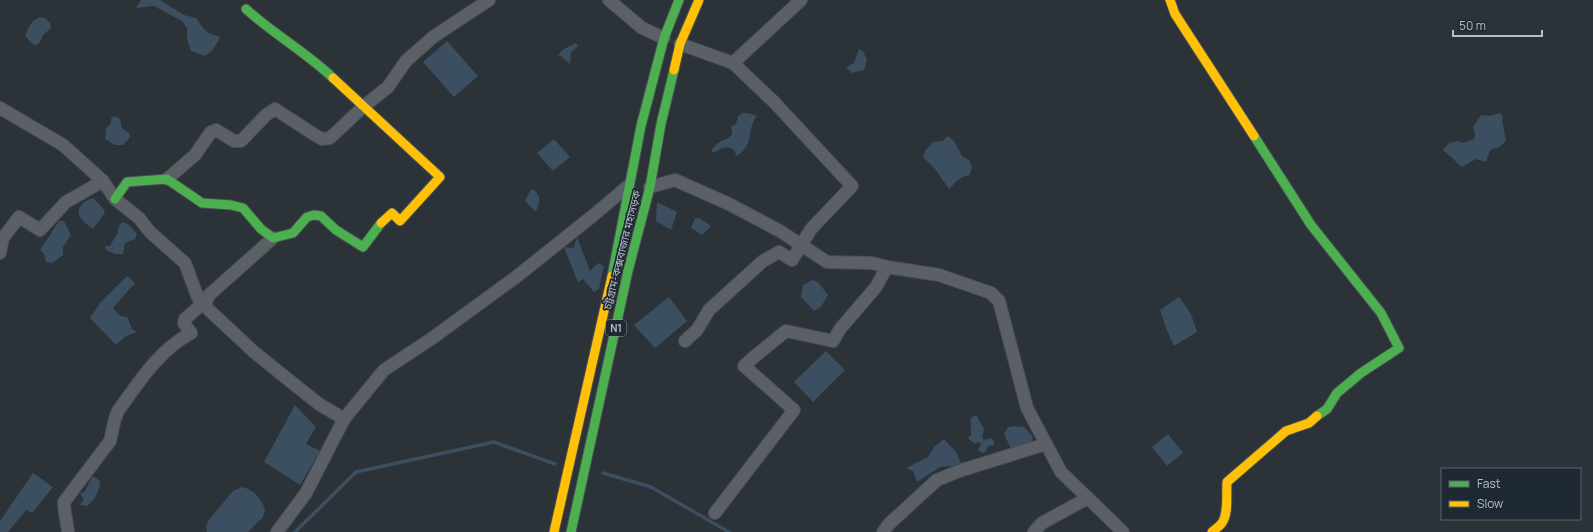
<svg xmlns="http://www.w3.org/2000/svg" width="1593" height="532" viewBox="0 0 1593 532" font-family="Manrope,'Noto Sans Bengali',sans-serif">
<style>
.water{fill:#3b4f61}
.lines{fill:none;stroke-linecap:round;stroke-linejoin:round}
.stream{stroke:#3b4f61;stroke-width:3.5}
.street-casing{stroke:#494e53;stroke-width:14}
.fast-casing{stroke:#494e53;stroke-width:11}
.slow-casing{stroke:#494e53;stroke-width:11}
.street{stroke:#5b6066;stroke-width:12}
.fast{stroke:#4caf50;stroke-width:9}
.slow{stroke:#ffc107;stroke-width:9}
.labels{text-anchor:middle;stroke-width:3.5;stroke-linejoin:round;paint-order:stroke}
.shield{fill:#1f2933;stroke:#89929b;stroke-width:1}
.shield-label{font-size:10px;font-weight:bold;fill:#b6bfc8}
.street-label{font-size:11px;fill:#b6bfc8;stroke:#1f2933}
</style>
<rect width="100%" height="100%" fill="#2b3238"/>
<g class="water">
<polygon points="141,0 160,0 184,15 196,18 203,28 210,34 218,36 220,38 212,51 205,56 191,51 187,39 187,28 182,21 154,6 136,8"/>
<path d="M40 17 45 18 50 23 51 28 43 35 40 42 35 46 25 36C29 28 30 21 40 17Z"/>
<polygon points="447,41 478,76 454,97 423,62"/>
<polygon points="576,43 578,46 571,52 570,64 561,56 558,56 562,50"/>
<polygon points="859,49 863,51 867,60 864,70 852,73 846,67 854,63"/>
<path d="M743 113H748L757 116C746 128 756 143 737 156L733 149C725 146 721 148 714 153L711 151C713 148 716 144 720 142 728 138 735 137 731 126L736 124 738 116Z"/>
<polygon points="1500,113 1503,116 1502,120 1506,141 1499,147 1490,150 1486,162 1476,159 1462,167 1443,150 1449,143 1459,141 1462,143 1474,139 1475,133 1473,127 1481,115 1489,116"/>
<polygon points="114,116 120,119 122,128 129,133 130,137 123,145 115,145 105,139 106,128 111,123 111,119"/>
<path d="M948 136 954 141 962 156 969 160 972 167 970 175C960 176 955 183 949 189L935 169 923 157 925 151 933 142 943 141Z"/>
<polygon points="554,139 570,157 553,171 537,153"/>
<path d="M533 189C542 197 540 201 536 212L525 201 530 191Z"/>
<path d="M93 198 105 210 104 214 93 229C90 226 85 224 83 221 73 210 82 201 93 198Z"/>
<polygon points="657,202 677,212 671,230 656,221"/>
<polygon points="695,218 701,219 711,226 702,235 691,228"/>
<polygon points="59,221 64,221 71,235 63,247 63,255 52,263 46,262 44,254 40,250"/>
<path d="M122 222 128 224 137 234 135 239 125 243 123 254H115L106 250 105 246H110C112 241 115 238 117 234 119 228 117 228 122 222Z"/>
<polygon points="577,237 590,271 598,263 604,266 599,289 594,292 583,279 578,282 564,247 574,248"/>
<polygon points="127,276 135,283 113,308 120,316 127,317 132,329 137,332 126,336 116,345 90,318 100,303"/>
<polygon points="812,280 818,282 828,295 821,307 814,311 801,297 803,285"/>
<polygon points="669,297 687,321 655,348 634,325"/>
<polygon points="1179,297 1191,314 1197,332 1174,346 1166,328 1160,310"/>
<polygon points="826,351 845,370 813,402 794,382"/>
<polygon points="295,405 316,427 306,444 320,451 300,485 264,462"/>
<path d="M973 416H977L984 429 982 437 984 440 991 438 994 441V445L988 446 986 452 983 453 978 450 981 444 978 442 975 444 968 438 971 435C970 429 972 425 970 420Z"/>
<polygon points="1014,426 1024,427 1033,437 1030,447 1011,449 1004,434 1008,427"/>
<polygon points="1168,434 1183,453 1167,466 1152,447"/>
<polygon points="944,439 956,452 961,463 953,466 940,467 917,482 913,471 906,468 928,457 934,447"/>
<polygon points="33,473 53,487 32,513 26,510 8,532 0,532 0,521"/>
<path d="M92 477H95L100 481C100 491 95 500 87 506L80 505 84 499 80 494 85 491Z"/>
<path d="M242 487C253 489 261 498 265 509L263 517 248 532H207L206 527 208 521 233 491Z"/>
</g>
<g class="lines">
<g class="stream">
<polyline points="603,473 651,487 729,532"/>
<polyline points="295,532 356,472 494,442 555,464"/>
</g>
<g class="street-casing">
<g id="street">
<polyline points="609,0 642,28 664,38"/>
<polyline points="680,44 733,63"/>
<polyline points="0,108 63,145 103,181 115,199 139,218 150,232 185,263 198,298 209,310 254,352 295,385 319,404 344,419"/>
<polyline points="167,179 195,155 211,132 216,130 234,141 241,141 266,115 275,109 315,135 322,139 330,138 363,107 388,87 406,61 433,37 489,0"/>
<polyline points="650,187 675,180 729,204 780,231 827,262 872,263 887,267 939,275 991,293 999,301 1027,408 1061,472 1123,532"/>
<polyline points="0,253 3,238 19,217 40,230 66,202 103,181"/>
<polyline points="205,305 209,295 273,238"/>
<polyline points="685,341 697,330 709,310 763,261 779,252 792,260 811,229 852,186 774,102 733,63 801,0"/>
<polyline points="715,513 794,410 744,366 754,357 786,331 833,341 840,329 876,287 887,267"/>
<path d="M68 532C67 522 64 512 64 502L110 441C113 431 113 421 118 411 139 382 158 351 191 333L184 323 185 319 203 303"/>
<polyline points="277,532 306,493 344,419 384,370 431,339 516,277 595,214 628,186"/>
<polyline points="883,532 889,524 937,480 962,470 1046,444"/>
<polyline points="1034,532 1042,523 1088,498"/>
</g>
</g>
<g class="fast-casing">
<g id="fast">
<path d="M246 9C273 34 306 52 333 78"/>
<polyline points="1254,136 1311,225 1381,313 1399,348 1361,373 1337,393 1327,409 1317,416"/>
<polyline points="115,199 127,182 167,179 202,203 231,205 243,208 261,229 273,238 293,233 307,217 314,215 321,216 336,230 363,247 381,223"/>
<polyline points="612,276 641,126 664,38 679,0"/>
<polyline points="571,532 628,271 650,187 661,124 674,70"/>
</g>
</g>
<g class="slow-casing">
<g id="slow">
<polyline points="1170,0 1175,14 1254,136"/>
<polyline points="674,70 680,44 699,0"/>
<polyline points="333,78 440,177 400,221 392,213 381,223"/>
<polyline points="554,532 612,276"/>
<path d="M1212 532C1215 529 1219 527 1222 523 1229 513 1226 494 1227 482L1286 431 1309 423 1317 416"/>
</g>
</g>
<use href="#street" class="street"/>
<use href="#fast" class="fast"/>
<use href="#slow" class="slow"/>
</g>
<g class="labels">
<rect class="shield" x="606" y="320" width="20" height="16" rx="3"/>
<g class="shield-label">
<text x="616" y="332">N1</text>
</g>
<g class="street-label">
<text transform="translate(622 250) rotate(-76)" y="4">চট্টগ্রাম-কক্সবাজার মহাসড়ক</text>
</g>
</g>
<rect x="1441" y="468" width="140" height="52" fill="#1f2933" stroke="#5b656f"/>
<rect x="1449" y="481" width="20" height="6" fill="#4caf50" stroke="#5b656f"/>
<text x="1477" y="488" font-size="12" fill="#b6bfc8">Fast</text>
<rect x="1449" y="501" width="20" height="6" fill="#ffc107" stroke="#5b656f"/>
<text x="1477" y="508" font-size="12" fill="#b6bfc8">Slow</text>
<path d="M1453 30v6h89v-6" fill="none" stroke="#b6bfc8" stroke-width="2"/>
<text x="1459" y="30" font-size="12" fill="#b6bfc8" stroke="#1f2933" stroke-width="3" paint-order="stroke">50 m</text>
</svg>
